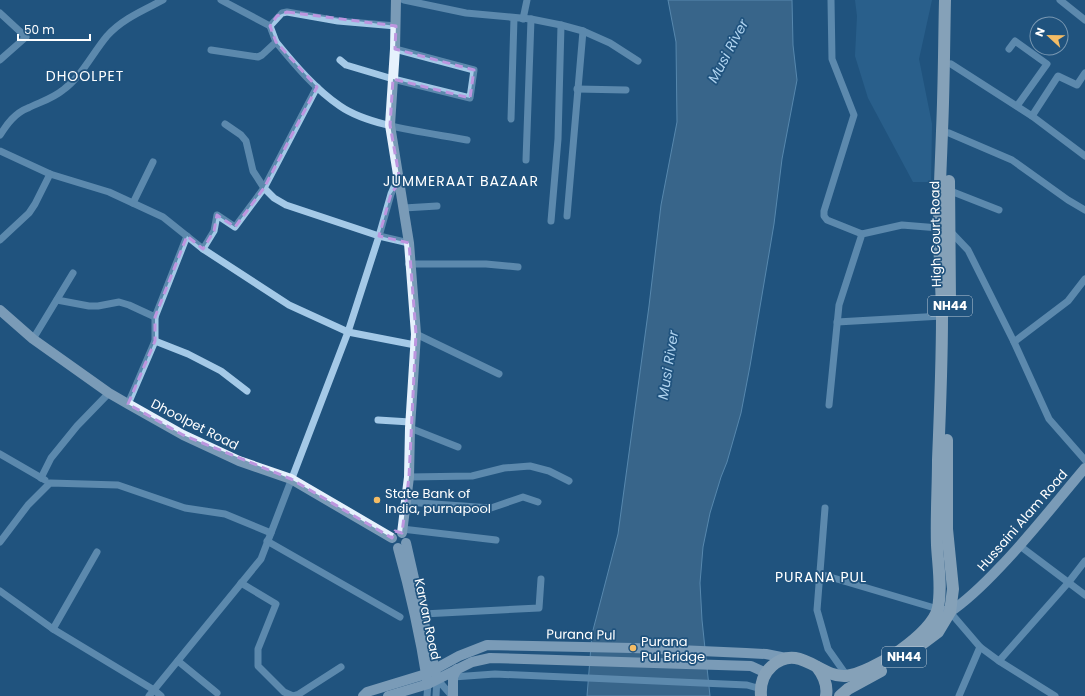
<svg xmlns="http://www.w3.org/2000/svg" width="1085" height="696" viewBox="0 0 1085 696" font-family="Poppins,sans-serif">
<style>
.green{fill:#336d9c}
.water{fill:#557a99;stroke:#97c6e8}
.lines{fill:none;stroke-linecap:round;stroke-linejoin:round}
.minor{stroke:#a4c9e7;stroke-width:7}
.major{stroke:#e6f1fd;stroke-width:10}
.highway{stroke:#fff;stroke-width:12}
.marked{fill:none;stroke:#bd96df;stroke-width:3;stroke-dasharray:8 5;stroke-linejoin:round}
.poi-dot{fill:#f4bc65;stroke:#20537e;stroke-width:1.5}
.labels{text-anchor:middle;stroke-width:3.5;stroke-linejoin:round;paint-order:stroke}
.shield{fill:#20537e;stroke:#bccbd8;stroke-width:1}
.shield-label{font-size:12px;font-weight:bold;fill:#fff}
.street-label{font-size:13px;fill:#fff;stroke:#20537e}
.poi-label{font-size:13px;fill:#fff;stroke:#20537e;text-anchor:start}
.water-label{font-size:14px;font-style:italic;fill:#afd3ef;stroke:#20537e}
.neighbourhood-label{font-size:14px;letter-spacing:1px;fill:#fff;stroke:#20537e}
</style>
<rect width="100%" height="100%" fill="#20537e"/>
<polygon class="green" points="855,0 932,0 919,59 932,124 931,182 913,182 868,98 855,56 857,16"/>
<polygon class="water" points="668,0 792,0 793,45 797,80 782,159 774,224 750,366 741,413 727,462 721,477 710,513 703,547 700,583 702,620 710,696 587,696 592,634 618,534 649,306 661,205 677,122 676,42"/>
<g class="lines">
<g class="minor">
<polyline points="221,0 270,26"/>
<polyline points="404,0 466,13 531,19 561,25 558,139 551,221"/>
<polyline points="831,0 832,59 854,115 824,211 824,216 827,220 862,234"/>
<polyline points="1060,0 1085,20"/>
<polyline points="0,13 26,37 0,60"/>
<polyline points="523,19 527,0"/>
<polyline points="561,25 583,31 567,216"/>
<polyline points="583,31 610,43 638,61"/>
<polyline points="276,42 270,26 282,13 287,12 338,21 396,26"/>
<polyline points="1009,49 1015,41 1047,64 1017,106"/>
<path d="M211 50 258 57 262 55 276 42C295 65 315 89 340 106 370 127 431 133 467 140"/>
<polyline points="340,60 346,65 393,79 470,98 474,70 395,49"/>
<polyline points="951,64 1032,116 1085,156"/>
<polyline points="577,89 626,90"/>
<polyline points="1032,116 1058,76 1077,85 1085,73"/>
<polyline points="511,119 514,18"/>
<polyline points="225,124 241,135 246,141 253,171 264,188 317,87"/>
<polyline points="949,133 1012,160 1068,200 1085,210"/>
<path d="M0 135C7 124 15 113 28 108 40 102 52 99 63 90 82 76 92 54 107 36 122 19 144 10 163 0"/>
<polyline points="0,151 50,174 109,192 163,217 203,249 289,305 348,332 415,345"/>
<polyline points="526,160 531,19"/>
<polyline points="948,190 999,210"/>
<polyline points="133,203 153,162"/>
<polyline points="404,208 437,206"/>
<polyline points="0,240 29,213 35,204 50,174"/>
<polyline points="203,249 214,231 217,215 235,227 264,188 274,198 286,205 379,236 409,243"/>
<polyline points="409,264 486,264 518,267"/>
<polyline points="57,300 89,306 98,306 119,302 129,305 155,317 187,236"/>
<polyline points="837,322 942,316"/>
<polyline points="416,334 499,374"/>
<polyline points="33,339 73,273"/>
<polyline points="155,341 188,354 221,371 247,391"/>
<polyline points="1014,342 1068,301 1085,279"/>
<polyline points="128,404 155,341 155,317"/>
<polyline points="829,405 839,305 862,234 902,225 939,228 949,230 968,250 1014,342 1049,419 1085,460"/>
<polyline points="378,420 410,422"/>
<polyline points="410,428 458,447"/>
<polyline points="0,454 45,480"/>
<polyline points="409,477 472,476 504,468 530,466 549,471 569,481"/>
<polyline points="41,478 51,458 77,426 109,393"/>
<polyline points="406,502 491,508 523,497 538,502"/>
<polyline points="825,508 817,610 828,649 847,676"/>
<polyline points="402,529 496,540"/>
<polyline points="267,541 400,617"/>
<polyline points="0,542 28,505 50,483 118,485 185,508 225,514 271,533"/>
<polyline points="1020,546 1085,595"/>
<polyline points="820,574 938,609"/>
<polyline points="241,583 276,604 258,649 258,666 284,692 293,696"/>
<polyline points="0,591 53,629 154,690 161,696"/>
<polyline points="950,612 980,647 999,661 1055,696"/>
<polyline points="423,614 539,608 541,579"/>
<polyline points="53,629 97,552"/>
<polyline points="178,661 217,693"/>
<polyline points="999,661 1068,583 1085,561"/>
<polyline points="453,677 495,674 747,685 761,689"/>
<polyline points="437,679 452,696"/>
<polyline points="149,696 261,559 348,332 379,236 391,194 394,187 400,181"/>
<polyline points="293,696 299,694 341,667"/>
<polyline points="427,696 428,684"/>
<polyline points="436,696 437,679"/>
<polyline points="959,696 980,647"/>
</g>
<g class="major">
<polyline points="396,0 395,49 390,125 409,243 416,334 410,428 409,477 402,533"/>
<polyline points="0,310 33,339 109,393 128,404 183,435 239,461 291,479 392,538"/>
<polyline points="406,543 436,675"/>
<path d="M398 548C410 591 420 635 427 680"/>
<path d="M944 611 950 612C969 599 984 584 1000 567 1030 536 1057 501 1085 468"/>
<polyline points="363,696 367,692 426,674 459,656 487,645 633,648 746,653 766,654 786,658"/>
<polyline points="388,696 428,684 472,662 490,658 751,666 766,673"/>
<polyline points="453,696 453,677 457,669"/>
</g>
<g class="highway">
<polyline points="949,181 950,302"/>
<polyline points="914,650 938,632 950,612 953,589 947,529 947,440"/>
<path d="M817 667C824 676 828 685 826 696"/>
<path d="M761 696C760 684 763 674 772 666 799 642 820 678 846 676 872 673 933 634 938 608 942 587 938 565 937 545 936 516 938 488 938 460 940 412 942 364 942 317 942 287 939 258 939 228 939 196 941 163 942 131 944 87 944 44 945 0"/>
<polyline points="840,696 848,689 881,671"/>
</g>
</g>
<path d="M0 0H1085V696H0ZM287 12 396 26 395 49 474 70 470 98 393 79 390 125 400 181 391 194 379 236 409 243 416 334 409 477 402 533 395 531 392 538 291 479 183 435 128 404 155 341V317L187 236 203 249 214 231 217 215 235 227 264 188 317 87 276 42 270 26 277 16Z" fill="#20537e" fill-opacity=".55" fill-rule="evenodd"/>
<path class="marked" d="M287 12 396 26 395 49 474 70 470 98 393 79 390 125 400 181 391 194 379 236 409 243 416 334 409 477 402 533 395 531 392 538 291 479 183 435 128 404 155 341V317L187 236 203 249 214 231 217 215 235 227 264 188 317 87 276 42 270 26 277 16Z"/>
<g class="poi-dot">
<circle cx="377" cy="500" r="4"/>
<circle cx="633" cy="648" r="4"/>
</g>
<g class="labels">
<g class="shield">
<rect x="928" y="296" width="44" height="20" rx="3"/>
<rect x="882" y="647" width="44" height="20" rx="3"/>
</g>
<g class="shield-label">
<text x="950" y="310">NH44</text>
<text x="904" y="661">NH44</text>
</g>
<g class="street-label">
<text transform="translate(935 234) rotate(-91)" y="5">High Court Road</text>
<text transform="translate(195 424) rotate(27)" y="5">Dhoolpet Road</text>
<text transform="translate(1022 520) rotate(-49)" y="5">Hussaini Alam Road</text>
<text transform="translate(428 619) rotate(78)" y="5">Karvan Road</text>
<text transform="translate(581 634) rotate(1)" y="5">Purana Pul</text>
</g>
<g class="poi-label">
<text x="385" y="498">State Bank of<tspan x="385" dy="15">India, purnapool</tspan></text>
<text x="641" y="646">Purana<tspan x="641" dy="15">Pul Bridge</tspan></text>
</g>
<g class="water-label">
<text transform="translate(728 51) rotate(-62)" y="5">Musi River</text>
<text transform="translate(668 365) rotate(-81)" y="5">Musi River</text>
</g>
<g class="neighbourhood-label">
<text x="85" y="81">DHOOLPET</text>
<text x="461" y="186">JUMMERAAT BAZAAR</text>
<text x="821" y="582">PURANA PUL</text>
</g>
</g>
<g transform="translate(1049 36) rotate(292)"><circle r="19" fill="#20537e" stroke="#7998b2"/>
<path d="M0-3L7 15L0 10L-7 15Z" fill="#f4bc65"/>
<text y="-6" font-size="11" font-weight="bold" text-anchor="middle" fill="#ffffff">N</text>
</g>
<path d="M18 34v6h72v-6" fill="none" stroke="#ffffff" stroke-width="2"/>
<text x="24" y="34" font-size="12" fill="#ffffff" stroke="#20537e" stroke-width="3" paint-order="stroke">50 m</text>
</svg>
